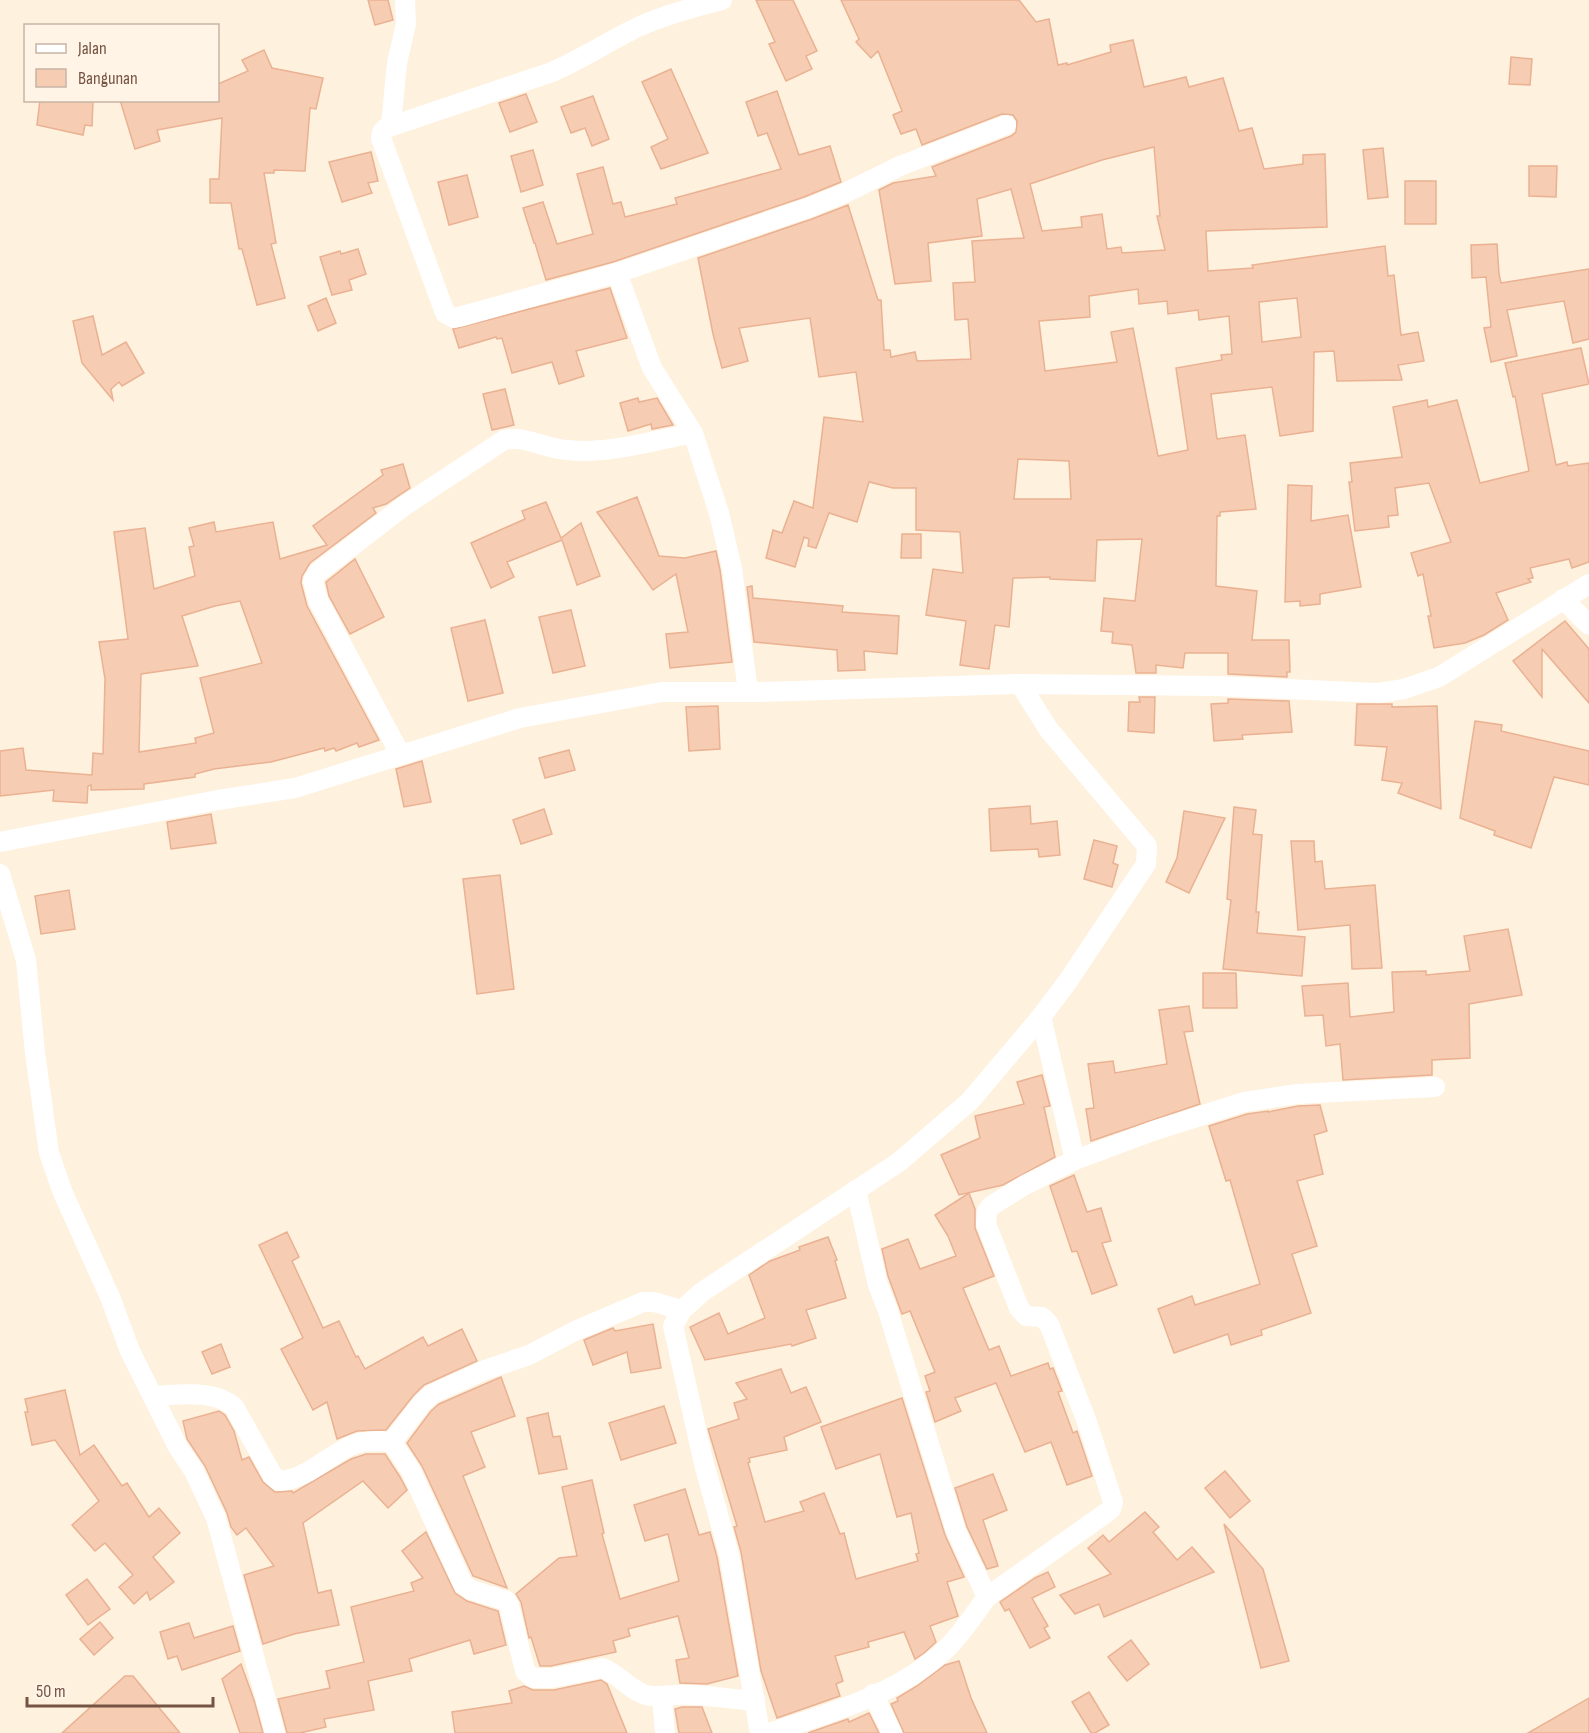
<svg xmlns="http://www.w3.org/2000/svg" width="1589" height="1733" viewBox="0 0 1589 1733" font-family="'Sofia Sans Condensed',sans-serif">
<style>
.building{fill:#f6ccb3;stroke:#eab192;stroke-width:1.5;fill-rule:evenodd}
.lines{fill:none;stroke-linecap:round;stroke-linejoin:round}
.street{stroke:#fff;stroke-width:20}
</style>
<rect width="100%" height="100%" fill="#fef1de"/>
<g class="building">
<polygon points="368,0 388,0 393,20 375,25"/>
<polygon points="756,0 793,0 817,51 806,56 812,69 786,81 769,44 775,42"/>
<path d="M841 0H1019L1036 22 1049 19 1058 65 1067 63V65L1111 52 1110 45 1133 40 1144 87 1186 77 1189 87 1223 78 1239 131 1252 128 1264 169 1303 164V155L1325 154 1327 227 1206 231 1208 271 1253 268 1252 265 1385 246 1388 276 1394 275 1401 335 1418 332 1424 361 1398 365 1402 380 1337 381 1334 351 1314 352 1313 431 1280 436 1272 387 1211 394 1217 439 1245 435 1256 509 1220 512V516H1217L1216 586 1257 591 1252 640H1289L1290 672H1287V677L1228 674V653H1185L1183 668 1156 665V673H1136L1132 645 1112 643 1113 632 1101 631 1104 598 1135 601 1142 539 1097 540 1095 581 1050 579V577L1013 578 1009 627 995 625 989 669 960 665 966 621 926 615 933 569 963 573 960 532 916 530V488H893L869 482 857 522 829 513 816 548 808 546 809 539 804 537 795 567 766 558 773 530 782 533 794 501 813 508 824 417 863 422 856 372 819 377 810 318 739 328 748 361 722 368 713 334 698 258 812 219 848 205 878 300H881L884 350H890L891 357 915 352 917 361 971 359 968 319 955 320 953 283 975 282 972 241 1024 238 1011 189 977 199 982 236 928 243 931 281 895 284 879 190 893 183 936 176 932 167 1011 136 1016 132 1017 121 1013 115 1002 114 922 145 916 129 901 134 893 115 902 111 878 51 871 58 856 42 859 39ZM1154 147 1160 216H1157L1165 250 1122 253 1121 247 1107 249 1102 214 1081 217 1082 227 1042 231 1030 184 1102 160ZM1138 289 1139 304 1167 301 1168 314 1198 310 1199 320 1229 316 1232 354 1221 355 1222 360 1176 368 1188 450 1158 456 1133 328 1111 332 1117 362 1045 371 1039 321 1090 317 1089 296ZM1297 298 1301 337 1262 342 1259 302ZM1018 459 1069 461 1071 499H1014Z"/>
<polygon points="264,50 272,68 323,78 316,109 310,108 305,171 274,170 274,173 264,173 276,243 271,244 285,298 257,305 242,249 239,249 231,203 210,203 210,179 219,179 222,118 157,130 160,141 135,149 120,100 218,100 218,84 248,71 242,60"/>
<polygon points="1511,57 1532,59 1530,85 1509,84"/>
<polygon points="671,69 708,153 661,169 651,147 668,139 642,82"/>
<polygon points="777,91 799,155 830,146 841,182 804,197 613,262 546,280 535,243 534,243 523,208 543,202 557,244 593,234 577,174 603,167 613,204 621,202 625,217 677,204 675,198 781,169 767,133 758,136 746,102"/>
<polygon points="526,94 537,122 510,132 499,103"/>
<polygon points="593,96 609,139 592,146 585,128 571,133 561,107"/>
<polygon points="40,100 93,100 92,126 85,125 83,135 37,125"/>
<polygon points="1383,148 1388,197 1368,199 1363,150"/>
<polygon points="533,150 543,185 521,192 511,156"/>
<polygon points="371,152 378,181 368,183 372,193 342,202 329,162"/>
<polygon points="1529,166 1557,166 1556,197 1529,196"/>
<polygon points="467,175 478,217 449,225 438,182"/>
<rect x="1405" y="181" width="31" height="43"/>
<polygon points="1497,244 1499,274 1501,283 1589,269 1589,339 1573,343 1564,301 1507,310 1517,356 1491,362 1484,328 1491,327 1486,277 1472,278 1471,245"/>
<polygon points="358,249 366,274 349,280 352,290 332,295 320,257 340,251 341,254"/>
<polygon points="610,288 627,338 576,351 584,376 559,384 552,362 512,373 502,338 497,339 496,337 459,348 453,329"/>
<polygon points="326,298 336,323 318,331 308,306"/>
<polygon points="93,316 102,355 126,342 144,373 122,386 119,382 111,389 113,400 82,363 73,321"/>
<polygon points="1581,348 1589,384 1542,394 1556,465 1567,462 1568,466 1589,463 1589,562 1572,568 1569,559 1530,568 1533,578 1528,579 1531,582 1496,593 1508,620 1484,635 1465,643 1434,648 1428,616 1431,616 1423,574 1418,576 1411,553 1451,542 1429,483 1395,488 1398,515 1388,516 1389,527 1355,531 1349,482 1352,482 1350,463 1402,457 1393,407 1427,400 1428,407 1457,400 1480,483 1529,471 1515,396 1513,397 1505,363"/>
<polygon points="505,389 514,425 492,430 483,394"/>
<polygon points="638,398 639,402 657,398 673,425 652,429 651,424 628,431 620,403"/>
<path d="M403 464 410 488 386 504 373 508 376 513 310 563 302 576 301 583 307 606 379 740 359 747 357 743 336 751 334 748 325 751 324 748 271 762 214 769 195 774V777L144 784V789L91 790V785L88 786 87 803 53 801 54 790 0 796V751L23 748 26 770 92 775 93 753 103 754 105 679 99 642 128 639 114 532 145 528 154 589 195 576 189 547 194 546 189 528 214 522 216 532 273 522 280 559 327 545 313 526 383 475 381 470ZM240 601 262 663 200 678 214 733 195 738 196 743 139 752 141 674 198 666 182 616 215 606Z"/>
<polygon points="1288,485 1312,486 1311,521 1348,515 1361,587 1320,594 1320,604 1300,606 1300,601 1285,602"/>
<polygon points="637,497 659,556 685,558 716,551 720,570 732,662 670,668 666,634 688,632 676,574 653,590 597,512"/>
<polygon points="546,502 561,538 581,523 600,576 577,585 562,540 507,562 514,577 491,588 471,543 525,519 522,511"/>
<polygon points="902,534 921,534 921,558 901,558"/>
<polygon points="355,559 384,617 350,634 329,596 326,582"/>
<polygon points="752,586 753,598 843,606 842,612 899,616 897,654 864,651 865,670 838,671 837,650 754,642 747,587"/>
<polygon points="571,610 585,666 553,673 539,617"/>
<polygon points="485,620 503,693 468,701 451,628"/>
<polygon points="1565,621 1589,649 1589,703 1542,649 1542,697 1513,661"/>
<polygon points="1139,697 1155,697 1154,733 1128,731 1129,702 1140,702"/>
<polygon points="1228,699 1289,701 1292,732 1242,735 1243,739 1214,741 1211,704 1228,703"/>
<polygon points="1357,704 1392,704 1392,707 1437,706 1441,809 1398,793 1402,783 1382,780 1387,747 1355,745"/>
<polygon points="718,706 720,749 689,751 686,707"/>
<polygon points="1475,721 1502,725 1501,731 1589,751 1589,785 1554,777 1531,848 1494,835 1495,831 1460,818"/>
<polygon points="569,750 575,770 545,778 539,758"/>
<polygon points="422,761 431,802 404,807 396,769"/>
<polygon points="1030,806 1031,824 1057,821 1060,855 1039,857 1038,849 991,851 989,809"/>
<polygon points="1234,807 1256,810 1253,834 1262,835 1256,912 1259,912 1257,933 1305,937 1302,976 1223,969 1231,900 1227,899"/>
<polygon points="544,809 552,834 521,844 513,820"/>
<polygon points="1184,811 1225,818 1189,893 1166,882 1177,858"/>
<polygon points="211,814 216,843 171,849 167,822"/>
<polygon points="1094,840 1117,846 1113,863 1118,865 1112,887 1084,879"/>
<polygon points="1291,841 1314,841 1315,862 1322,861 1325,889 1375,885 1382,968 1352,969 1350,925 1298,930"/>
<polygon points="500,875 514,989 477,994 463,879"/>
<polygon points="69,890 75,929 41,934 35,896"/>
<polygon points="1508,929 1522,995 1469,1004 1470,1058 1432,1060 1432,1075 1343,1080 1340,1044 1326,1046 1323,1015 1305,1016 1302,986 1348,983 1350,1017 1394,1012 1392,972 1426,971 1426,975 1470,971 1464,936"/>
<polygon points="1203,973 1236,973 1237,1008 1203,1008"/>
<polygon points="1189,1006 1193,1031 1184,1032 1200,1104 1091,1141 1086,1109 1094,1108 1088,1064 1113,1061 1115,1073 1167,1064 1159,1010"/>
<polygon points="1042,1075 1050,1106 1044,1107 1055,1157 1003,1185 959,1195 941,1155 980,1138 975,1116 1024,1104 1017,1082"/>
<polygon points="1320,1105 1327,1131 1314,1135 1323,1174 1297,1181 1317,1246 1292,1254 1311,1313 1261,1330 1262,1335 1231,1345 1228,1334 1174,1353 1158,1309 1192,1296 1195,1305 1260,1284 1230,1180 1226,1181 1209,1126 1247,1114 1268,1111 1268,1112 1298,1106"/>
<polygon points="1074,1175 1087,1212 1101,1208 1111,1241 1102,1243 1117,1285 1092,1294 1077,1251 1072,1252 1050,1186"/>
<polygon points="969,1193 975,1209 975,1228 994,1276 963,1288 989,1350 999,1346 1011,1376 1048,1363 1050,1369 1053,1368 1062,1391 1058,1392 1073,1433 1077,1431 1092,1476 1067,1485 1051,1442 1025,1452 996,1383 955,1398 961,1411 935,1422 926,1392 930,1391 925,1376 935,1372 910,1311 902,1314 888,1276 882,1249 908,1239 920,1269 956,1256 948,1236 935,1215"/>
<polygon points="287,1232 299,1257 292,1261 323,1328 339,1321 356,1357 358,1356 365,1369 423,1337 428,1346 462,1329 477,1361 424,1385 413,1396 386,1430 357,1431 337,1439 327,1402 313,1410 281,1349 303,1338 259,1245"/>
<polygon points="828,1237 837,1260 835,1261 846,1298 806,1310 816,1338 792,1346 791,1344 705,1360 690,1327 719,1313 728,1334 765,1318 749,1275 770,1261 800,1250 799,1247"/>
<polygon points="653,1324 661,1368 631,1373 627,1352 593,1365 584,1340 613,1328 615,1331"/>
<polygon points="221,1344 230,1367 212,1374 202,1352"/>
<polygon points="781,1369 791,1393 806,1387 821,1422 784,1437 787,1450 749,1458 750,1462 748,1463 765,1522 804,1511 800,1502 824,1493 840,1534 844,1533 856,1579 918,1561 916,1554 919,1553 911,1513 897,1517 880,1454 836,1469 821,1427 902,1398 945,1535 964,1577 947,1582 958,1616 930,1626 936,1642 924,1653 915,1659 904,1632 868,1642 869,1647 835,1656 843,1681 836,1684 840,1696 777,1718 761,1671 741,1552 734,1527 737,1526 708,1429 739,1419 734,1403 747,1399 736,1383"/>
<polygon points="501,1377 515,1416 471,1432 485,1467 463,1476 507,1588 473,1576 422,1466 407,1443 431,1411 439,1404"/>
<polygon points="65,1390 80,1455 94,1445 122,1486 127,1483 149,1517 159,1508 180,1533 153,1557 174,1582 150,1600 147,1592 134,1604 119,1587 133,1575 105,1543 95,1551 72,1525 99,1501 55,1440 32,1445 25,1412 28,1412 25,1399"/>
<polygon points="664,1406 676,1443 621,1460 609,1423"/>
<polygon points="219,1411 225,1415 234,1431 242,1460 249,1457 263,1482 275,1492 292,1491 293,1493 351,1459 366,1454 385,1454 400,1477 407,1490 388,1508 363,1481 303,1523 318,1593 331,1590 339,1625 294,1634 263,1644 244,1575 274,1566 246,1528 237,1535 231,1527 227,1513 205,1466 187,1439 183,1421"/>
<polygon points="548,1413 553,1437 560,1436 567,1469 539,1474 527,1418"/>
<polygon points="1225,1471 1250,1501 1230,1518 1205,1488"/>
<polygon points="993,1474 1007,1510 983,1520 998,1566 987,1569 967,1527 955,1488"/>
<polygon points="592,1480 604,1533 602,1534 620,1599 679,1581 668,1534 645,1541 634,1505 685,1489 699,1535 710,1532 717,1557 738,1676 707,1684 680,1683 676,1660 689,1658 678,1616 628,1629 630,1636 613,1641 616,1652 551,1666 540,1666 531,1637 529,1638 521,1602 516,1594 559,1558 577,1556 562,1487"/>
<polygon points="1145,1512 1159,1527 1153,1532 1177,1560 1192,1547 1214,1572 1104,1617 1099,1604 1075,1614 1060,1595 1111,1574 1088,1548 1103,1535 1109,1542"/>
<polygon points="1224,1524 1263,1569 1289,1661 1261,1668"/>
<polygon points="426,1532 455,1593 467,1601 498,1611 506,1645 474,1654 470,1640 409,1659 412,1671 368,1681 374,1710 324,1719 326,1727 300,1733 287,1733 278,1699 330,1688 326,1671 364,1662 351,1607 414,1591 411,1583 423,1578 402,1551"/>
<polygon points="1048,1572 1055,1587 1032,1598 1048,1626 1044,1628 1050,1638 1030,1648 1009,1609 1005,1611 1000,1602 1035,1578"/>
<polygon points="87,1579 110,1609 88,1625 66,1595"/>
<polygon points="100,1622 113,1638 94,1655 80,1639"/>
<polygon points="189,1623 194,1638 233,1626 240,1651 182,1670 177,1656 168,1659 160,1632"/>
<polygon points="1131,1640 1149,1664 1127,1681 1108,1657"/>
<polygon points="959,1661 971,1698 987,1733 904,1733 891,1704 898,1701 897,1698 917,1686 945,1665"/>
<polygon points="241,1664 254,1700 263,1733 240,1733 222,1679"/>
<polygon points="125,1676 133,1676 180,1733 62,1733"/>
<polygon points="601,1680 607,1684 627,1733 455,1733 452,1712 512,1703 509,1691 524,1686 533,1690 554,1690"/>
<polygon points="1089,1692 1109,1725 1095,1733 1091,1733 1072,1702"/>
<polygon points="1589,1698 1589,1733 1528,1733"/>
<polygon points="682,1707 702,1707 712,1733 679,1733 675,1709"/>
<polygon points="869,1713 879,1733 808,1733 848,1719 849,1722"/>
</g>
<g class="lines">
<g class="street">
<path d="M722 0C694 7 664 15 638 27 609 41 582 59 552 72L386 128 382 132 381 138 445 313 454 318 459 317 617 273 808 208 845 193 900 166 1006 125"/>
<polyline points="391,125 397,63 406,24 405,0"/>
<polyline points="617,273 652,368 693,433 719,513 732,568 748,692"/>
<polyline points="1563,599 1589,625"/>
<path d="M400 754 318 600 313 581 317 573 404 506 504 440C522 436 536 444 554 448 564 450 576 451 586 451 622 450 658 440 693 433"/>
<polyline points="0,842 218,800 295,788 520,718 662,692 759,692 1020,684 1217,686 1378,693 1404,689 1439,677 1589,584"/>
<polyline points="0,874 26,960 35,1053 49,1153 63,1193 110,1297 130,1351 178,1447 194,1471 216,1518 275,1733"/>
<polyline points="1041,1017 1075,1160"/>
<path d="M154 1396C179 1395 214 1389 234 1407L273 1476 279 1481C307 1480 329 1454 355 1444 367 1440 380 1441 392 1442L411 1471 463 1584 471 1590 507 1601 509 1605 525 1671 533 1678H552L602 1668C618 1673 629 1690 646 1695 656 1698 664 1695 674 1695 700 1693 728 1699 755 1701"/>
<polyline points="392,1442 422,1403 432,1394 485,1370 529,1355 575,1331 643,1302 654,1302 682,1310"/>
<polyline points="987,1597 1106,1513 1111,1509 1113,1502 1087,1422 1049,1324 1042,1317 1026,1316 1019,1308 986,1224 987,1211 991,1206 1025,1185 1075,1160 1153,1131 1244,1102 1297,1094 1435,1087"/>
<polyline points="873,1694 892,1733"/>
<polyline points="662,1696 665,1733"/>
<polyline points="760,1733 729,1554 704,1464 673,1326 682,1310 702,1292 899,1162 970,1101 1041,1017 1068,981 1146,864 1147,846 1049,730 1020,684"/>
<path d="M769 1733C832 1712 902 1694 950 1645 964 1630 975 1613 987 1597L956 1531 887 1308 878 1285 856 1190"/>
</g>
</g>
<rect x="24" y="24" width="195" height="78" fill="#fff4e6" stroke="#c8b4a5" stroke-width="1.5"/>
<rect x="36" y="44" width="30" height="9" fill="#ffffff" stroke="#c8b4a5" stroke-width="1.5"/>
<text x="78" y="54" font-size="18" fill="#765444">Jalan</text>
<rect x="36" y="69" width="30" height="18" fill="#f6ccb3" stroke="#c8b4a5" stroke-width="1.5"/>
<text x="78" y="84" font-size="18" fill="#765444">Bangunan</text>
<path d="M27 1697v9h186v-9" fill="none" stroke="#765444" stroke-width="3"/>
<text x="36" y="1697" font-size="18" fill="#765444" stroke="#fff4e6" stroke-width="4.5" paint-order="stroke">50 m</text>
</svg>
